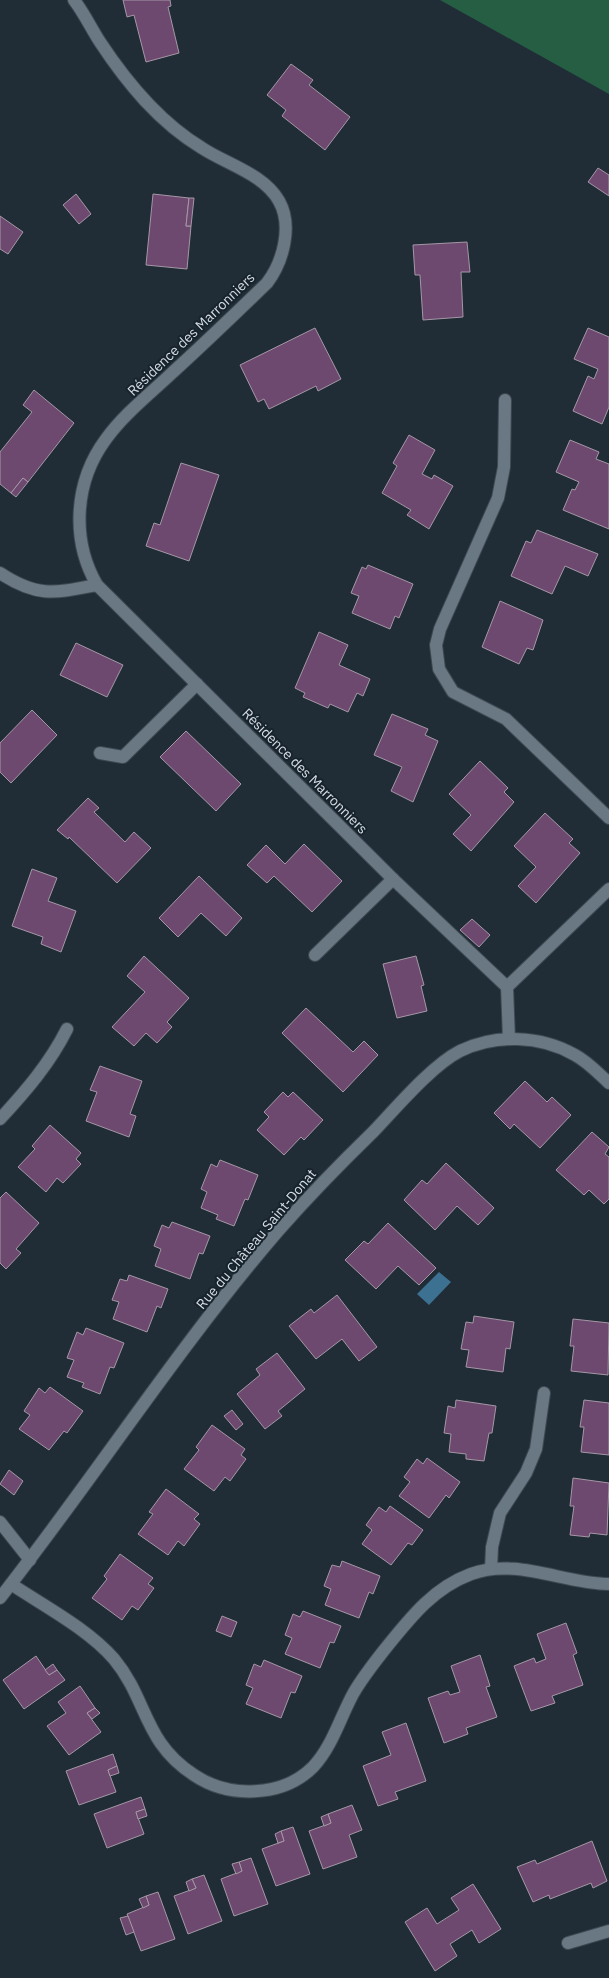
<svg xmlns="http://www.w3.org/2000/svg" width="609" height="1978" viewBox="0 0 609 1978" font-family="'IBM Plex Sans',sans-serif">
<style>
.forest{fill:#255e43}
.water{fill:#3d7192}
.building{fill:#6d4970;stroke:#a597a5}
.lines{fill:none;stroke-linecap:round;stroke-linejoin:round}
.minor-casing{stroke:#3e4952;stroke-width:14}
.minor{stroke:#6a7884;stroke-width:12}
.labels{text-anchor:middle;stroke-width:4;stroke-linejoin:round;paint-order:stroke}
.street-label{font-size:14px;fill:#d6dee5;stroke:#17232d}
</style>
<rect width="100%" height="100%" fill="#202d37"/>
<polygon class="forest" points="440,0 609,0 609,94"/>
<polygon class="water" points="439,1272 451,1282 429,1305 417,1294"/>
<g class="building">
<polygon points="123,0 170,0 171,6 168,7 179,53 146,62 134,15 127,17"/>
<polygon points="291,64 313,80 309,85 350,117 325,150 282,116 286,110 267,95"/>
<polygon points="598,168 609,175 609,196 588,182"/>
<polygon points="76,194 91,214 79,224 63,205"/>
<polygon points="153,194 189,198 186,226 191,226 187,269 146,265"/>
<polygon points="189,198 194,198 191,226 186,226"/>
<polygon points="0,216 23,232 8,254 0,249"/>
<polygon points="467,242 470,272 461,272 463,317 423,320 420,275 415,275 413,245"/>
<polygon points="315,328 341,379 318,391 316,386 269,409 264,399 258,402 240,365"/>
<polygon points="588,328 609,337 609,407 602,424 573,411 588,376 594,379 598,369 574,359"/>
<polygon points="34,390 74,423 28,482 23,478 11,493 0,484 0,452 32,412 23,405"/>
<polygon points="409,435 435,450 422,474 432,479 434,475 453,486 429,529 407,515 411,510 382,493 397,466 393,463"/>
<polygon points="570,440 599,452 596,459 609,464 609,529 563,510 572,489 575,490 579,482 556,472"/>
<polygon points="181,463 219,475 189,561 146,546 154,523 160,525"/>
<polygon points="23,478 28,482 16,497 11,493"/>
<polygon points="537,530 598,554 588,576 565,566 552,594 511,576 526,541 531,543"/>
<polygon points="368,565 413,584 399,618 395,616 390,629 352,613 359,596 351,593 362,567 366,569"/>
<polygon points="500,601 543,620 533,650 527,648 519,664 482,647"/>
<polygon points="319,632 348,645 339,665 370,679 363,696 357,693 348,712 330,704 328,708 303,697 305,693 295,688"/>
<polygon points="76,643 123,665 107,697 60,675"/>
<polygon points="32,710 57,735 11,783 0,772 0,743"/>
<polygon points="392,714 428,729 425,735 438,741 413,802 391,791 402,767 374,755"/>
<polygon points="186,731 241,784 216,811 160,757"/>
<polygon points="480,761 508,788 504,792 514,802 471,851 453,834 471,815 449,794"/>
<polygon points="88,798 99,808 94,812 125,842 134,832 151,848 117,883 69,837 68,839 57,830"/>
<polygon points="545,813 573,839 569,843 580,853 536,903 518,886 536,867 514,846"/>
<polygon points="304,844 342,881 312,912 274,876 267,883 247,865 266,845 285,864"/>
<polygon points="32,869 57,878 48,901 76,911 61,952 41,944 43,937 12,926"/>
<polygon points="199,876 242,918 226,936 201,913 178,937 159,918"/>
<polygon points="472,919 490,935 479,947 460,930"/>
<polygon points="144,956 189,998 167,1022 172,1027 157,1043 146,1033 134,1046 112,1027 145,992 127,976"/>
<polygon points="416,956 424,985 421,986 427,1011 397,1018 383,964"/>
<polygon points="306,1008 353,1052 364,1041 378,1055 343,1092 282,1033"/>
<polygon points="100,1066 142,1081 130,1114 136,1116 129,1137 86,1121 97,1092 90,1090"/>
<polygon points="525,1081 547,1102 552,1097 571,1115 540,1148 514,1124 510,1129 494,1113"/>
<polygon points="283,1092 288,1097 293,1092 323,1120 304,1140 301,1137 284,1155 257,1130 269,1117 264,1112"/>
<polygon points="50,1125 81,1153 76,1159 81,1164 63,1183 57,1178 46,1192 18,1167 35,1149 32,1146"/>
<polygon points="592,1132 609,1147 605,1154 609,1157 609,1199 604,1204 589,1190 584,1195 556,1170"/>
<polygon points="220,1160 258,1175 248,1200 245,1199 234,1226 216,1219 218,1215 201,1208 207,1192 201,1189 211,1164 217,1167"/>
<polygon points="446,1163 494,1208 478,1225 457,1206 435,1230 404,1200 422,1180 427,1184"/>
<polygon points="6,1192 39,1223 16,1249 21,1253 6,1269 0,1263 0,1198"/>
<polygon points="172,1222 210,1236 203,1254 199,1253 190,1279 155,1266 161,1249 154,1246 162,1225 169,1228"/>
<polygon points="388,1223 436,1268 419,1285 398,1266 376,1289 345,1260 364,1241 368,1244"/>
<polygon points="129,1275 168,1289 161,1308 157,1306 147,1332 113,1319 119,1302 112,1300 120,1279 127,1281"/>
<polygon points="337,1295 377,1347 359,1361 342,1339 316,1359 289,1326 311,1309 314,1313"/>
<polygon points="474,1316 514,1322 510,1349 506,1348 503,1372 466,1367 469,1350 461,1349 466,1322 473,1323"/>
<polygon points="573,1319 609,1323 608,1375 571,1371 574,1346 570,1346"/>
<polygon points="86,1328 124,1343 114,1368 110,1367 100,1394 82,1387 84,1383 67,1377 74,1360 67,1358 77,1332 83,1335"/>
<polygon points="277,1353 305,1389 278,1411 282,1416 265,1429 237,1394 260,1375 256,1369"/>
<polygon points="50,1387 83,1411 67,1433 64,1431 49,1450 19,1429 30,1415 24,1411 39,1388 45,1393"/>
<polygon points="456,1400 496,1406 492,1433 489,1433 484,1461 466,1459 466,1454 449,1452 451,1434 444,1433 448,1406 455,1408"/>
<polygon points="584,1400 609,1403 609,1455 581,1452 584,1427 580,1427"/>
<polygon points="232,1410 243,1424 236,1430 224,1416"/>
<polygon points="212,1425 245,1449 241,1455 246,1459 230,1481 225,1477 214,1491 184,1469 199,1450 196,1447"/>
<polygon points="427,1458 460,1482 449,1498 446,1495 429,1518 399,1496 410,1482 404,1477 417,1459 423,1464"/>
<polygon points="9,1470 23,1481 14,1495 0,1484"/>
<polygon points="573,1478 609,1483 607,1535 590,1533 589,1537 570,1535 574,1506 570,1506"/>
<polygon points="166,1489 199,1514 194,1519 200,1524 184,1546 178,1541 168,1555 138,1534 153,1514 149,1512"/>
<polygon points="390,1506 423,1530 412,1545 408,1543 391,1565 362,1544 372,1530 366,1525 379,1507 386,1512"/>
<polygon points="120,1554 153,1578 148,1584 154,1588 138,1610 132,1606 122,1620 92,1598 107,1579 104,1576"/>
<polygon points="342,1561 380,1576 373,1594 369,1592 359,1618 325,1605 331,1589 324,1586 332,1565 340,1567"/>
<polygon points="303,1611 341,1626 334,1643 330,1642 320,1668 285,1654 292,1638 285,1635 293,1614 300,1617"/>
<polygon points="222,1616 237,1622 231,1637 216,1631"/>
<polygon points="566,1623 577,1653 573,1655 583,1685 552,1696 555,1703 531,1711 514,1666 534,1658 536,1663 546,1659 537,1634"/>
<polygon points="480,1655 490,1686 486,1687 497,1717 466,1728 468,1734 444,1743 428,1698 448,1691 450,1695 460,1692 451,1666"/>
<polygon points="36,1656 49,1675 57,1670 65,1680 24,1709 3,1680"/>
<polygon points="264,1660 302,1676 295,1693 291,1692 281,1718 246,1704 253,1688 246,1685 254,1664 261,1667"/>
<polygon points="53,1664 57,1670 49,1675 45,1670"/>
<polygon points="80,1686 95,1708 87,1713 101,1732 69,1755 47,1726 66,1713 58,1702"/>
<polygon points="95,1708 100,1713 92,1719 87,1713"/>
<polygon points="406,1723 426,1781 395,1792 398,1799 378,1806 363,1766 391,1755 382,1732"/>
<polygon points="113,1754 117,1766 108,1770 116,1792 79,1805 66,1771"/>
<polygon points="117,1766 119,1773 110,1776 108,1770"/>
<polygon points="141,1797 145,1809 136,1812 144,1834 107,1848 94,1814"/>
<polygon points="352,1805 362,1830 349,1835 357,1857 323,1869 309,1831 331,1823 328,1814"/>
<polygon points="145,1809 147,1816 138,1819 136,1812"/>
<polygon points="328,1814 331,1823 324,1826 321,1817"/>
<polygon points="293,1827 310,1874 276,1886 262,1849 284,1841 281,1831"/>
<polygon points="281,1831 284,1841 278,1843 275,1834"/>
<polygon points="592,1841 607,1881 593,1888 591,1883 550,1899 549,1895 533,1902 517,1867 535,1860 537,1864"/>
<polygon points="251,1858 268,1904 234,1916 221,1879 242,1871 239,1862"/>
<polygon points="239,1862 242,1871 236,1874 232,1864"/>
<polygon points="204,1875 222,1921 188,1934 174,1896 196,1888 192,1879"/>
<polygon points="192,1879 196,1888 189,1891 186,1882"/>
<polygon points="473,1884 501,1929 479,1943 472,1930 450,1944 457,1956 435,1971 405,1922 427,1908 437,1924 459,1910 451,1898"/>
<polygon points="158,1892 175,1939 141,1951 127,1914 149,1905 146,1896"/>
<polygon points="146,1896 149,1905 143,1908 139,1899"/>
<polygon points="128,1916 134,1932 126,1935 120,1918"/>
</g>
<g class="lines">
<g class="minor-casing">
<g id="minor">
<path d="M74 0C84 13 91 28 100 42 127 83 159 122 202 148 226 164 264 174 279 201 293 226 283 262 267 283 236 313 205 343 173 372 151 393 124 414 106 439 74 482 71 540 97 585L393 879 507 987"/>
<polyline points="505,400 504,467 498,498 440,629 436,645 439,669 453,692 506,719 609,818"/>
<path d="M0 573C38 598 55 593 97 585"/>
<polyline points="100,753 123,757 197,684"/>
<polyline points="315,955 393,879"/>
<polyline points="509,1039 507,987 609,889"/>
<path d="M0 1119C26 1091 50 1063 67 1029"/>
<polyline points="0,1522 30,1560"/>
<polyline points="491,1569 492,1547 500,1513 526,1473 536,1449 544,1393"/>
<path d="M11 1584C44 1606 88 1629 114 1659 148 1700 143 1742 194 1775 228 1798 282 1798 313 1767 332 1747 340 1718 353 1694 362 1678 374 1663 385 1649 410 1618 433 1588 471 1574 516 1557 564 1584 609 1584"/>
<path d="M0 1598C95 1477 178 1347 278 1231 308 1197 340 1164 373 1132 396 1108 431 1066 460 1051 496 1034 540 1035 575 1055 588 1062 598 1073 609 1083"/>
<polyline points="568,1943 609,1931"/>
</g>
</g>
<use href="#minor" class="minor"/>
</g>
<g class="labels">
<g class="street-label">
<text transform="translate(191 334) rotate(-44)" y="5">Résidence des Marronniers</text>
<text transform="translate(305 771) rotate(45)" y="5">Résidence des Marronniers</text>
<text transform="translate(256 1239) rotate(-50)" y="5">Rue du Château Saint-Donat</text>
</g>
</g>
</svg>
